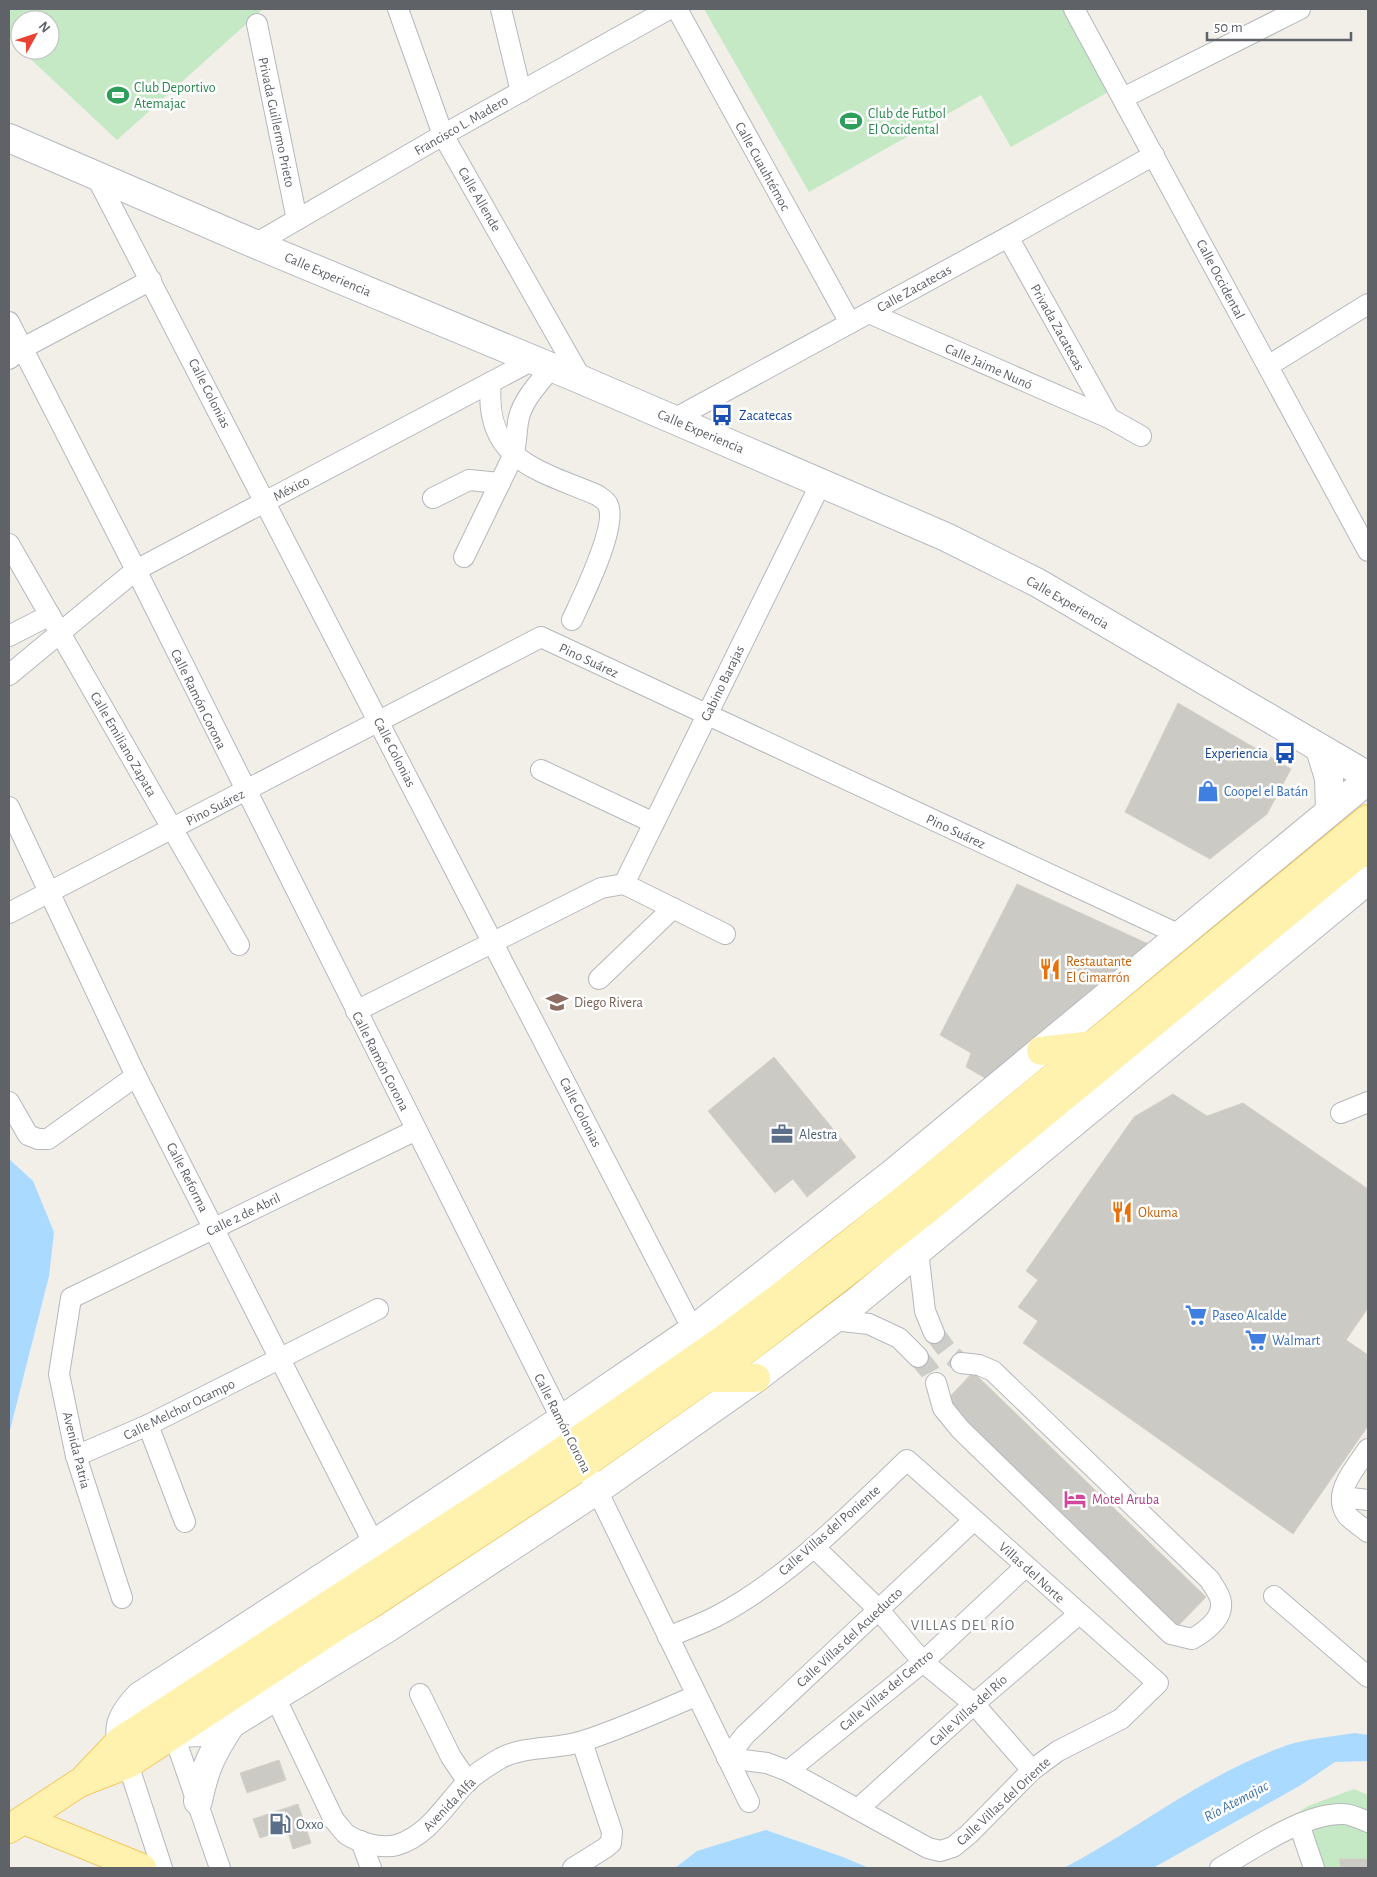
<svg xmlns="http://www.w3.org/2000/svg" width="1377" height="1877" viewBox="0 0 1377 1877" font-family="'Alegreya Sans',sans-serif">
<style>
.green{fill:#c5e8c5}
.water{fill:#aadaff}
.building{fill:#cccac5;stroke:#d6d1c6}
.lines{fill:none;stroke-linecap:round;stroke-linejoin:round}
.street-tunnel{stroke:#ccccc8;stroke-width:20;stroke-dasharray:20 10;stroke-linecap:butt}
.street-casing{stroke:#b5b8bc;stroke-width:22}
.secondary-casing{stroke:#b6babf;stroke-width:30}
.primary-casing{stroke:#f2c960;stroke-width:30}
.street{stroke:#fff;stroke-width:20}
.secondary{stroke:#fff;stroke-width:28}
.primary{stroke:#fff2af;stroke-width:28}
.labels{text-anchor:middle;stroke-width:5;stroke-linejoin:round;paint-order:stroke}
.leisure-label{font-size:14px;fill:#27864d;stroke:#fff;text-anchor:start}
.street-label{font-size:14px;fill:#5f6368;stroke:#fff}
.transit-label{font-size:14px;fill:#164399;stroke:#fff;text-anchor:start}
.shop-label{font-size:14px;fill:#366cbe;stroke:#fff;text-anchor:start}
.food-label{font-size:14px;fill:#c56008;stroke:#fff;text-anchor:start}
.education-label{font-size:14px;fill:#785e54;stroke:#fff;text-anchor:start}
.service-label{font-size:14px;fill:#4e5e75;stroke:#fff;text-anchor:start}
.hotel-label{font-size:14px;fill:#b23c85;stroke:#fff;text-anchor:start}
.neighbourhood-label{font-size:15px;letter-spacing:1px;fill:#70757a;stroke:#fff}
.water-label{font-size:15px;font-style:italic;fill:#4174aa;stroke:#fff}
</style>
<rect width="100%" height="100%" fill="#f1efe8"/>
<g class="green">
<polygon points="9,9 263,9 117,140 21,50 50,50 50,20 20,20 20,49 9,38"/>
<polygon points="704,9 1063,9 1110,91 1011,147 981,95 809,192"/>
<polygon points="1354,1789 1368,1795 1368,1868 1313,1868 1293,1816 1308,1806"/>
</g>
<g class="water">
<polygon points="9,1159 33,1181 54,1232 49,1276 9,1434"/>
<path d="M1355 1733 1368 1735V1761L1335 1762 1301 1785 1153 1868H1064C1136 1830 1200 1778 1277 1749 1301 1739 1330 1737 1355 1733Z"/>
<polygon points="766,1830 843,1857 869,1868 675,1868 697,1851"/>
</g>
<g class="building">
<polygon points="1178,703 1291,769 1267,814 1210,859 1125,812"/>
<polygon points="1017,884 1153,946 992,1082 966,1067 971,1053 940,1035"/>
<polygon points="774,1057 856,1157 807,1197 793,1179 775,1193 708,1111"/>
<polygon points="1173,1094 1207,1116 1243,1103 1368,1189 1368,1308 1346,1340 1368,1355 1368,1426 1293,1534 1023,1343 1038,1321 1018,1307 1038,1280 1026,1271 1134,1117"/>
<polygon points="973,1372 1206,1597 1177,1627 945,1402"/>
<polygon points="279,1760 286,1780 247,1793 240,1773"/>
<polygon points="298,1804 311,1843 293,1849 287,1829 260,1838 253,1819"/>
<polygon points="1339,1859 1368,1859 1368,1868 1341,1868"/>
</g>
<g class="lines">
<g class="street-tunnel">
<polyline points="934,1333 949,1353 961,1363"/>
<polyline points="918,1357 929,1370 936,1383"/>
</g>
<g class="street-casing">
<g id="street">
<polyline points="398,9 443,135 582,380"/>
<polyline points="501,9 521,92"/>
<polyline points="677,9 850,323"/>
<polyline points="1074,9 1368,551"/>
<polyline points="257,24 297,220"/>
<polyline points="1123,98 1300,9"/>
<polyline points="96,176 693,1330"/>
<polyline points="1008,237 1109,418"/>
<polyline points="255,244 443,135 669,9"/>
<polyline points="869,313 1109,418 1141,436"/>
<polyline points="9,322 136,570 568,1432"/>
<polyline points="9,359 23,348 151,280"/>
<polyline points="1268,366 1368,304"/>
<path d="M491 382C483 460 538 470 597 495 601 498 606 500 608 505 618 526 582 598 572 620"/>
<polyline points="674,419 1008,237 1154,155"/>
<polyline points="433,498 469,480 500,483"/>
<polyline points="9,544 239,945"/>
<path d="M464 557 513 456C517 443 516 430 519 417 524 398 540 382 552 367"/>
<polyline points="9,636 50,615"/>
<polyline points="9,675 136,570 533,360"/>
<polyline points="541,770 654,823"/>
<polyline points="9,807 136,1076 374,1544"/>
<polyline points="624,884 821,483"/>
<polyline points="9,913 541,637 1180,935"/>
<polyline points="599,979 673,908"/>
<polyline points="356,1011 601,888 624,884 725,934"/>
<polyline points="9,1102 28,1135 38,1139 48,1139 136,1076"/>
<polyline points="1341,1113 1368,1102"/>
<polyline points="918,1251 925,1311 934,1333"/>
<polyline points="833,1320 869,1324 899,1338 918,1357"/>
<path d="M936 1383 943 1408 960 1429 1171 1634 1192 1639C1206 1631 1226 1617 1220 1598 1218 1592 1213 1586 1210 1580L993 1371 979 1365 961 1363"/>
<polyline points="148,1425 185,1522"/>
<path d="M1368 1449C1357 1466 1331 1493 1347 1515 1352 1521 1362 1527 1368 1532"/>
<polyline points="76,1456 148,1425 378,1309"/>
<polyline points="591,1478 749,1802"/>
<polyline points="1342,1497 1368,1500"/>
<polyline points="814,1547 878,1609 923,1662 974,1704 1032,1770"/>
<polyline points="1274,1596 1368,1677"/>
<polyline points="122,1598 76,1456 59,1374 71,1298 416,1130"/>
<path d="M668 1637C684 1630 702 1624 717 1616 790 1577 848 1516 907 1460L1158 1683 1121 1719 1058 1751 1032 1770 969 1834 953 1847 940 1851 928 1848 788 1771 767 1763 727 1758 745 1735 974 1520"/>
<polyline points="420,1694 451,1757 468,1782"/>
<path d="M275 1697 334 1820C338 1824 342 1830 346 1834 359 1843 382 1849 397 1845 429 1835 445 1805 467 1782 477 1772 489 1765 501 1758 526 1745 557 1750 583 1741 621 1729 659 1711 696 1696"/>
<polyline points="169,1721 220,1868"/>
<polyline points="128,1764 162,1868"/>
<polyline points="788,1771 923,1662 1026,1566"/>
<polyline points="858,1809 974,1704 1079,1614"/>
<polyline points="1299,1824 1314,1868"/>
<polyline points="361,1841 371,1868"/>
<polyline points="573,1868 605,1848 611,1843 612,1832 582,1742"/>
<path d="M1220 1868C1253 1849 1304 1813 1343 1814 1351 1814 1361 1819 1368 1822"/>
</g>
</g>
<g class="secondary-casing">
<g id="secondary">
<polyline points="9,138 255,244 582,380 946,537 1038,583 1368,776"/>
<polyline points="1320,749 1329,778 1330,811"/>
<polyline points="174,1733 203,1732 231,1724 389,1627 597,1490 756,1378 856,1302 1368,880"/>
<path d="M126 1760C116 1730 118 1719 140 1696L374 1544 561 1420 693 1330 893 1173 1368 780"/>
<path d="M198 1801C205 1767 212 1753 231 1724"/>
</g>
</g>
<g class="primary-casing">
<g id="primary">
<polyline points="1041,1051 1094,1045"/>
<polyline points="709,1378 756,1378"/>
<polyline points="86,1777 120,1741 532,1472 728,1336 838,1253 910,1195 1368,819"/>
<polyline points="24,1820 142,1868"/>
<polyline points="9,1829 79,1783 128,1764 584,1464 742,1353 924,1212 1368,846"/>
</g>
</g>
<use href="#street" class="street"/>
<use href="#secondary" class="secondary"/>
<use href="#primary" class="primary"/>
</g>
<defs>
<g id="stadium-bare" transform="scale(1.725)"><path d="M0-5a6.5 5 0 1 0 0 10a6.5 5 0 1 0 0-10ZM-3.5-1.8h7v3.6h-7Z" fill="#2e9e5b" stroke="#fff" stroke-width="2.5" paint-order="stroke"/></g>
<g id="bus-bare" transform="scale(1.725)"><path d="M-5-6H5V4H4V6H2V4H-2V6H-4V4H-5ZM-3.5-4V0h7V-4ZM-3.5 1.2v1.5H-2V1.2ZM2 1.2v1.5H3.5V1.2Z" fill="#1a4fb4" stroke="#fff" stroke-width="2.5" paint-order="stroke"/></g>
<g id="shop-bare" transform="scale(1.725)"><path d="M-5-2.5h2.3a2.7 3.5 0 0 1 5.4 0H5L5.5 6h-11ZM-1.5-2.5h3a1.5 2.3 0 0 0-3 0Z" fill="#3f7fe0" stroke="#fff" stroke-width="2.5" paint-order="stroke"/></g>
<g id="restaurant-bare" transform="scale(1.725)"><path d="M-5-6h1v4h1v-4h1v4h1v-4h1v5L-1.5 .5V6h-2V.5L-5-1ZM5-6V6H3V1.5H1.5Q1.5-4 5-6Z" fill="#e8710a" stroke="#fff" stroke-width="2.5" paint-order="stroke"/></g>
<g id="school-bare" transform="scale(1.725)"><path d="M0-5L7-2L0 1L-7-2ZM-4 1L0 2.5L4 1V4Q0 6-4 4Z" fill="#8d6e63" stroke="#fff" stroke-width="2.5" paint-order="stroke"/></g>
<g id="office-bare" transform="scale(1.725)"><path d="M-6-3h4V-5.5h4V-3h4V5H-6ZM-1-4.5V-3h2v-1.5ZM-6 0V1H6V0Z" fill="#5c6f8a" stroke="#fff" stroke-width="2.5" paint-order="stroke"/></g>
<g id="supermarket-bare" transform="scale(1.725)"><path d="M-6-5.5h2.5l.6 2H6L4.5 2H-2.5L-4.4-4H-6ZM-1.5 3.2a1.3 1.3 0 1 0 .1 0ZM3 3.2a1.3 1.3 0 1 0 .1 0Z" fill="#3f7fe0" stroke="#fff" stroke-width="2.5" paint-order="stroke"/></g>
<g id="hotel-bare" transform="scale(1.725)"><path d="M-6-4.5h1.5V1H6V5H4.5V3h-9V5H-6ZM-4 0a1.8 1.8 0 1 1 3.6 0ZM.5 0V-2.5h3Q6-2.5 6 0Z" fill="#d1479c" stroke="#fff" stroke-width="2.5" paint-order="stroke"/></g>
<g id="fuel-bare" transform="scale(1.725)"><path d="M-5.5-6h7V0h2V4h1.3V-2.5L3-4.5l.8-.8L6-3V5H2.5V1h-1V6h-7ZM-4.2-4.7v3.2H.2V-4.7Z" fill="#5c6f8a" stroke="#fff" stroke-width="2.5" paint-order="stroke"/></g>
</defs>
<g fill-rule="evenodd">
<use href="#stadium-bare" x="118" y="95"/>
<use href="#stadium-bare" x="851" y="121"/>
<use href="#bus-bare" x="722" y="415"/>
<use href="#bus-bare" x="1285" y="753"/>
<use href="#shop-bare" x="1208" y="791"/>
<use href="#restaurant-bare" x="1050" y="969"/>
<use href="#school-bare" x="557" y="1002"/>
<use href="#office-bare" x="782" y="1134"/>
<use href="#restaurant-bare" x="1122" y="1212"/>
<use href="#supermarket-bare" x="1196" y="1315"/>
<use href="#supermarket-bare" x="1256" y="1340"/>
<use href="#hotel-bare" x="1075" y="1499"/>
<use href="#fuel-bare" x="280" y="1824"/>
</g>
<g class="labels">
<g class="leisure-label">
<text x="134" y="92">Club Deportivo<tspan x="134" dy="16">Atemajac</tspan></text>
<text x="868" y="118">Club de Futbol<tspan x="868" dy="16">El Occidental</tspan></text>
</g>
<g class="street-label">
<text transform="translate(277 122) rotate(78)" y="5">Privada Guillermo Prieto</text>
<text transform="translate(461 125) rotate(-30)" y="5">Francisco L. Madero</text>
<text transform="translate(763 166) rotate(61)" y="5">Calle Cuauhtémoc</text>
<text transform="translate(480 199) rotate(60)" y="5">Calle Allende</text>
<text transform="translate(328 274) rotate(23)" y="5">Calle Experiencia</text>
<text transform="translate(1221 279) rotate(62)" y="5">Calle Occidental</text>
<text transform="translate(914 288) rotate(-29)" y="5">Calle Zacatecas</text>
<text transform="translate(1058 327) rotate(61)" y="5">Privada Zacatecas</text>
<text transform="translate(989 366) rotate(24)" y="5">Calle Jaime Nunó</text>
<text transform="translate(210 393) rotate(63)" y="5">Calle Colonias</text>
<text transform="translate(701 431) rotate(23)" y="5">Calle Experiencia</text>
<text transform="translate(291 488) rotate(-28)" y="5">México</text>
<text transform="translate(1068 602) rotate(30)" y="5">Calle Experiencia</text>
<text transform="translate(589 660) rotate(25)" y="5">Pino Suárez</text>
<text transform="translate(722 683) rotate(-64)" y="5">Gabino Barajas</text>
<text transform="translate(199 699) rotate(64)" y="5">Calle Ramón Corona</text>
<text transform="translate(124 744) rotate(60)" y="5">Calle Emiliano Zapata</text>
<text transform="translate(395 752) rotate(63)" y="5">Calle Colonias</text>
<text transform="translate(215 807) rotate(-27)" y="5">Pino Suárez</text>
<text transform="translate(956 831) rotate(25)" y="5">Pino Suárez</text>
<text transform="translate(381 1061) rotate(63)" y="5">Calle Ramón Corona</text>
<text transform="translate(581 1112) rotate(63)" y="5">Calle Colonias</text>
<text transform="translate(188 1177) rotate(63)" y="5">Calle Reforma</text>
<text transform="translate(243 1214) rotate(-26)" y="5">Calle 2 de Abril</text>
<text transform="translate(179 1409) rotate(-26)" y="5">Calle Melchor Ocampo</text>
<text transform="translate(563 1423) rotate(63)" y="5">Calle Ramón Corona</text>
<text transform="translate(77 1450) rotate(76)" y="5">Avenida Patria</text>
<text transform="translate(829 1530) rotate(-41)" y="5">Calle Villas del Poniente</text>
<text transform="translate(1032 1572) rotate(42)" y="5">Villas del Norte</text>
<text transform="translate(849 1637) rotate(-43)" y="5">Calle Villas del Acueducto</text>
<text transform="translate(886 1690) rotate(-40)" y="5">Calle Villas del Centro</text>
<text transform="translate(968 1710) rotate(-42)" y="5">Calle Villas del Río</text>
<text transform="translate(1003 1801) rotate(-43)" y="5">Calle Villas del Oriente</text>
<text transform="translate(449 1804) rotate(-46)" y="5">Avenida Alfa</text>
</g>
<g class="transit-label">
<text x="739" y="420">Zacatecas</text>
<text x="1268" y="758" text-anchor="end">Experiencia</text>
</g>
<g class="shop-label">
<text x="1224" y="796">Coopel el Batán</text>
<text x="1212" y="1320">Paseo Alcalde</text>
<text x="1272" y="1345">Walmart</text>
</g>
<g class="food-label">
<text x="1066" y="966">Restautante<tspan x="1066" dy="16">El Cimarrón</tspan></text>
<text x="1138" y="1217">Okuma</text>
</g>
<g class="education-label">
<text x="574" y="1007">Diego Rivera</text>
</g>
<g class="service-label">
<text x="799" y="1139">Alestra</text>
<text x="296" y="1829">Oxxo</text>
</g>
<g class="hotel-label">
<text x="1092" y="1504">Motel Aruba</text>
</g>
<g class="neighbourhood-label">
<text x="963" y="1630">VILLAS DEL RÍO</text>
</g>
<g class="water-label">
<text transform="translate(1236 1801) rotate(-28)" y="5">Río Atemajac</text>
</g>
</g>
<rect width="1377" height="1877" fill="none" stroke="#5f6368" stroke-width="20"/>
<g transform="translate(35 35) rotate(50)"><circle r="24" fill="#ffffff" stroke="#bfc1c3"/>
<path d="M0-4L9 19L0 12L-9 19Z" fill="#ea4335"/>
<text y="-8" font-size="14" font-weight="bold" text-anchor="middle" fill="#5f6368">N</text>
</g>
<path d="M1207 32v8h144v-8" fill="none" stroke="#5f6368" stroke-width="2.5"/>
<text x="1214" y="32" font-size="15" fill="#5f6368" stroke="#ffffff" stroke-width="4" paint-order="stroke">50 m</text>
</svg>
